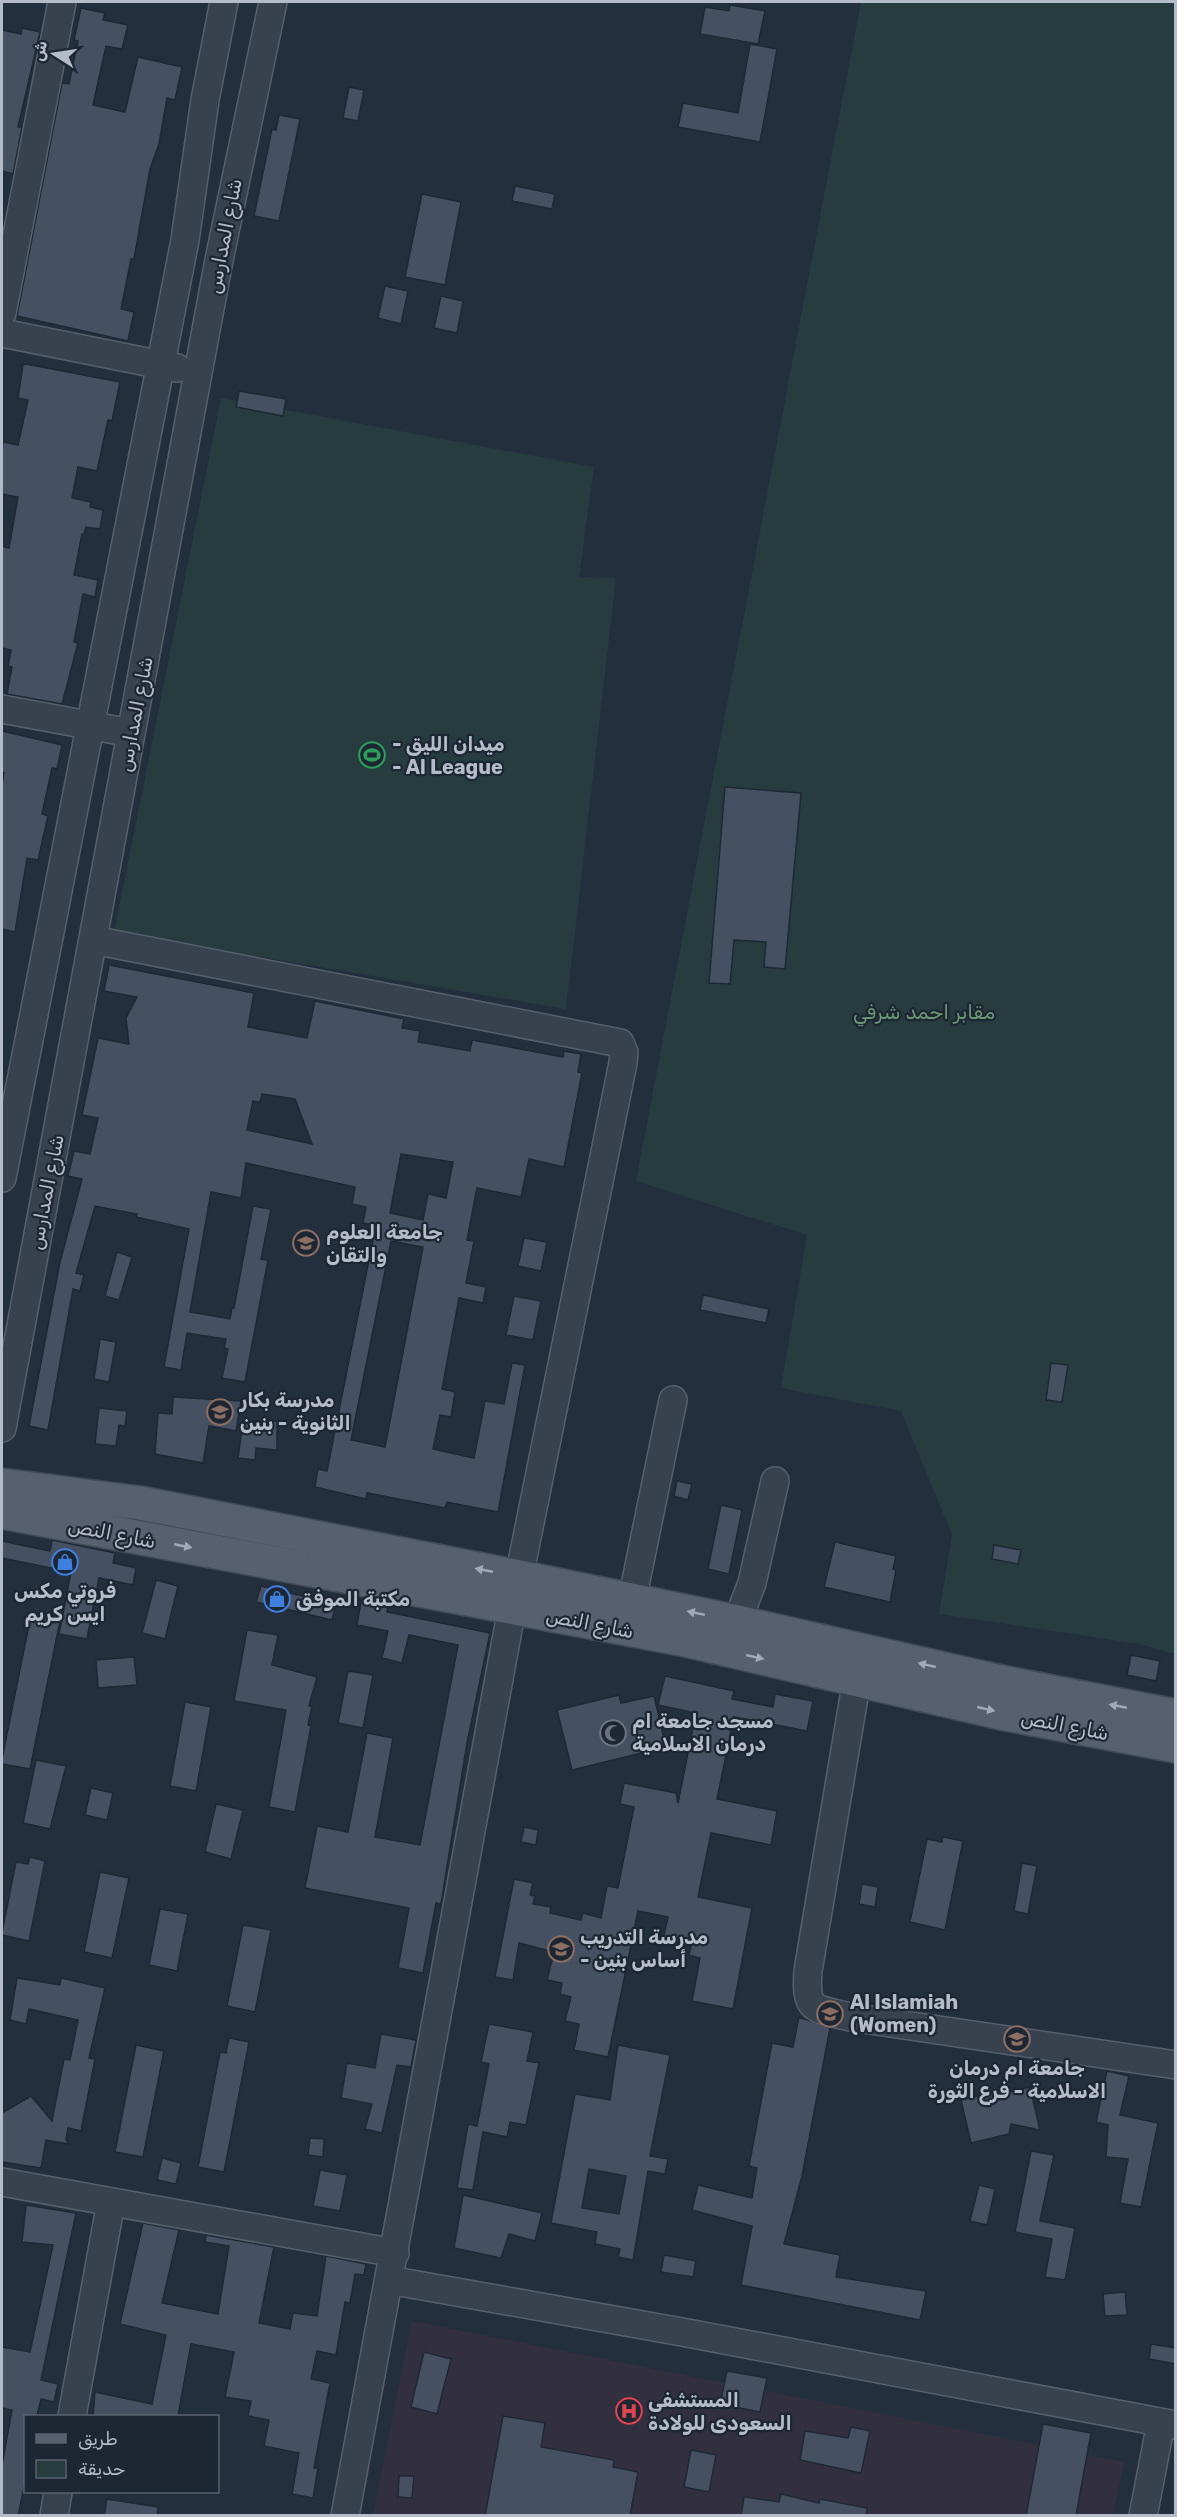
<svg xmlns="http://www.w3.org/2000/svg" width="1177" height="2517" viewBox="0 0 1177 2517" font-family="Rubik,'Noto Naskh Arabic',sans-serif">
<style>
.medical{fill:#32303f}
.green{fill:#263c3f}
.building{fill:#455162;stroke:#1f2835;stroke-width:1.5;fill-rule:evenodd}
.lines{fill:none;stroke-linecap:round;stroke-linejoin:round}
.minor-casing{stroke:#565f6c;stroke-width:30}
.major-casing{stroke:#414a57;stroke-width:36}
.minor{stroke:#38414e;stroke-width:27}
.major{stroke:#56606e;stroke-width:33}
.oneway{fill:#a1aab7}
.labels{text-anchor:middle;stroke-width:4.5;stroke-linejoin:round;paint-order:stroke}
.street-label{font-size:20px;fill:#b4bcc9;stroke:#1d2633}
.poi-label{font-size:20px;font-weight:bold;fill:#b4bcc9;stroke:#1d2633;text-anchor:start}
.park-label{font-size:20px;fill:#6b9a76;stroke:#1d2633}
</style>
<rect width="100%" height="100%" fill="#242f3e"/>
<polygon class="medical" points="412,2321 1124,2462 1113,2515 373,2516"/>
<g class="green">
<polygon points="861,2 1175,2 1175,1654 1140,1644 939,1614 952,1535 901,1411 781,1388 807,1235 636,1181"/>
<polygon points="221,398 594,467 579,577 616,578 566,1009 114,932"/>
</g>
<g class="building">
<polygon points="730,5 765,11 758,44 700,34 705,7 729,11"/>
<polygon points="81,8 105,13 103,20 128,25 122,49 106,46 93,105 125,112 138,57 182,67 175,100 167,98 159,144 150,169 134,259 131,259 121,309 134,312 128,341 17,316 62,83 69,84 78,41 74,40"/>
<polygon points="22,28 40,32 18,127 22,127 13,174 2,171 2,30 21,34"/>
<polygon points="750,44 777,49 760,142 678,127 683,103 738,113"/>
<polygon points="349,87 364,90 358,121 343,118"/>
<polygon points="279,115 300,119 279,221 254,216 272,129 276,130"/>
<polygon points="515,186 555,194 552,209 512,201"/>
<polygon points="422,194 461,202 445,285 405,277"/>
<polygon points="385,286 408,291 401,324 378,318"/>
<polygon points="441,296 463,301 457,333 434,328"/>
<polygon points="26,364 120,382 112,421 108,420 97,471 78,467 72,498 91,502 90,507 103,510 100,529 86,527 84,534 82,534 74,575 98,580 95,597 83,594 74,642 78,643 62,704 7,694 12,667 8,666 11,650 2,648 2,546 9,548 18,497 2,494 2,450 3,442 18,445 28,400 18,398 23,365"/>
<polygon points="239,391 286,399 283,416 236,407"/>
<polygon points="2,731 62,745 57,769 52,768 42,814 48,816 38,860 27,858 15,932 2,929 2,785 4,773 2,772"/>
<polygon points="725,787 801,793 785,969 764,967 766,942 734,940 730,984 709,983"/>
<path d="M109 965 254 993 248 1027 307 1038 315 1001 404 1019 402 1028 420 1031 418 1042 470 1051 472 1040 563 1057 564 1051 581 1054 578 1072 582 1073 564 1167 529 1159 521 1197 477 1188 467 1240 474 1241 466 1283 486 1287 483 1303 459 1298 442 1389 455 1392 451 1417 440 1415 433 1449 474 1458 485 1401 504 1404 512 1363 525 1365 498 1512 447 1502 445 1508 367 1493 366 1499 315 1487 318 1469 327 1471 376 1225 363 1223 366 1207 352 1204 355 1187 246 1163 241 1198 211 1192 190 1312 230 1319 232 1308H234L253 1206 271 1209 261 1259 268 1260 245 1382 222 1378 228 1349 224 1348 226 1339 187 1333 181 1370 164 1367 189 1229 136 1217 137 1214 95 1206 76 1273 84 1275 80 1291 73 1289 48 1430 29 1426 60 1262 82 1179 68 1176 74 1151 90 1154 98 1118 82 1115 98 1038 129 1044 126 1018 137 997 104 991ZM262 1094 295 1099 312 1144 247 1130 253 1101 260 1102ZM401 1154 453 1162 446 1198 428 1194 423 1220 390 1213ZM391 1241 423 1247 385 1447 351 1440Z"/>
<polygon points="524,1238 547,1242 541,1271 518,1266"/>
<polygon points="117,1252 132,1257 119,1300 105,1296"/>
<polygon points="703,1295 769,1309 766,1323 700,1310"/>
<polygon points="514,1296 541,1301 533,1340 506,1335"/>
<polygon points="100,1339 116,1342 109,1382 94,1379"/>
<polygon points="1051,1363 1068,1365 1062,1402 1046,1400"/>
<polygon points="173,1397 241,1401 236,1431 209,1426 203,1463 155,1454 158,1413 172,1414"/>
<polygon points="99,1408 127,1411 125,1426 119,1425 116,1446 95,1444"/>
<polygon points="277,1421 277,1450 256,1448 255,1460 238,1458 243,1422"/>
<polygon points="677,1481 692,1484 688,1500 674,1496"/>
<polygon points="721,1505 742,1510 729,1574 708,1569"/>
<polygon points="52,1540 115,1553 113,1563 136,1568 133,1585 99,1578 87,1639 59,1634 71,1572 2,1558 2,1541 50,1551"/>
<polygon points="835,1542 896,1556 893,1569 896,1570 890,1602 824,1587"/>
<polygon points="994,1545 1021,1550 1018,1564 992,1559"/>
<polygon points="156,1580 178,1586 165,1639 142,1633"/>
<polygon points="261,1586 336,1604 332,1620 256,1602"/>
<polygon points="361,1602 388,1607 387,1612 490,1633 467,1743 441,1904 436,1903 423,1973 398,1968 409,1908 305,1888 317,1826 348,1832 367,1733 393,1738 375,1837 420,1845 458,1645 409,1635 402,1663 382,1658 388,1631 357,1625"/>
<polygon points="31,1615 60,1621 30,1769 2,1764 2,1759"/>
<polygon points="247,1630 278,1635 272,1665 317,1677 309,1706 312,1706 308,1725 311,1726 295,1812 269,1807 286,1710 234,1701"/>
<polygon points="1131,1655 1160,1661 1156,1681 1127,1675"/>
<polygon points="134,1657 137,1685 98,1688 96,1660"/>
<polygon points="348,1671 373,1675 363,1728 338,1723"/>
<polygon points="665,1676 734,1691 732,1699 773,1707 775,1694 813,1701 807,1731 734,1717 717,1799 777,1811 771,1845 711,1833 698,1897 752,1908 733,2009 692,2001 700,1958 689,1955 691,1946 663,1939 668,1917 638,1911 608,2057 574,2050 579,2024 565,2021 571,1997 560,1994 562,1983 547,1980 554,1952 519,1943 513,1980 495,1977 514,1879 533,1883 530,1895 535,1896 533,1904 551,1907 550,1913 581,1920 583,1913 601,1918 607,1886 618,1888 634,1807 620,1804 624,1783 676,1793 678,1803 696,1713 658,1705"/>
<polygon points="619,1695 621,1703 654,1696 666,1747 572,1770 557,1710"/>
<polygon points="185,1702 211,1707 196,1791 170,1786"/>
<polygon points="36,1760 66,1766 50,1829 23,1823"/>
<polygon points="91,1788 113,1793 107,1820 85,1815"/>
<polygon points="216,1804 243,1810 231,1859 205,1852"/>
<polygon points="524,1827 538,1830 536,1845 521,1842"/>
<polygon points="943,1837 963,1841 945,1930 910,1922 927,1839 942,1842"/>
<polygon points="30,1857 45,1861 29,1941 2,1935 2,1932 16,1862 28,1864"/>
<polygon points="1022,1863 1037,1866 1028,1914 1014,1911"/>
<polygon points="100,1872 129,1878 112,1958 84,1952"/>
<polygon points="862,1884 878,1887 875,1907 859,1904"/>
<polygon points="160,1909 188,1914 177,1971 149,1965"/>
<polygon points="243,1925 271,1930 255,2012 227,2006"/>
<polygon points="17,1978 60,1985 61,1978 105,1988 89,2058 95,2059 81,2131 68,2128 66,2139 69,2144 46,2140 41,2168 2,2162 2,2113 31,2096 52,2121 64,2059 70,2060 78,2020 29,2009 26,2024 10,2020"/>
<polygon points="799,2017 830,2028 802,2176 784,2244 840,2255 836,2277 926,2291 920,2320 741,2285 752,2226 692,2210 698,2185 752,2198 757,2168 749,2166 772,2043 793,2047"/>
<polygon points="489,2024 533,2032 527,2061 539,2063 526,2125 510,2122 507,2137 483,2132 473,2190 457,2188 468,2124 477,2126 489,2064 481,2062"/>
<polygon points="381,2034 416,2040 411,2067 397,2065 382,2133 365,2129 372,2104 341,2098 347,2063 375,2068"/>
<polygon points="229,2038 249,2042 224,2172 198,2167 220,2052 226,2053"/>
<polygon points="136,2045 164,2051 143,2157 115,2152"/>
<path d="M618 2045 670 2055 650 2156 668 2159 665 2174 648 2171 633 2260 618 2257 620 2249 595 2244 597 2232 551 2223 575 2094 610 2100ZM589 2169 626 2176 619 2214 582 2208Z"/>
<polygon points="1107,2071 1129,2076 1120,2115 1158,2123 1141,2207 1120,2203 1128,2159 1106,2157 1108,2125 1096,2122"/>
<polygon points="1030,2087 1040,2130 1011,2124 1009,2134 971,2143 961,2100 1004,2090 1005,2093"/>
<polygon points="310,2138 324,2139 323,2157 308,2155"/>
<polygon points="1031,2151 1054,2155 1040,2221 1075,2228 1065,2280 1045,2277 1052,2239 1015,2232"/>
<polygon points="162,2158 181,2163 176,2184 157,2180"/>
<polygon points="320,2170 347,2175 340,2211 313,2206"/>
<polygon points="979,2185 995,2189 987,2225 970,2221"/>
<polygon points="463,2195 542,2213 535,2241 509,2234 501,2258 454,2248"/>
<polygon points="26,2205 76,2213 41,2380 58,2384 54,2402 41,2399 37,2416 26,2416 26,2478 18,2516 2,2516 2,2465 12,2410 2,2408 2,2347 30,2352 53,2245 22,2242"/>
<polygon points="143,2223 179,2230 162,2303 218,2314 229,2246 205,2242 206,2235 274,2247 259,2323 290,2329 293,2313 317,2316 326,2256 366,2264 364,2275 355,2274 350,2303 345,2302 336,2355 317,2351 311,2379 330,2383 314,2468 318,2468 313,2498 292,2494 299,2453 264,2446 269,2420 248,2416 251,2401 225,2397 234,2352 191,2344 178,2416 93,2416 95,2392 152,2404 166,2335 120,2324"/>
<polygon points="664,2255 696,2261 693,2277 661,2272"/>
<polygon points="1125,2292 1127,2315 1105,2316 1103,2294"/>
<polygon points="1151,2344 1176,2348 1176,2364 1149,2359"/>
<polygon points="424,2352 451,2359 437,2414 411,2407"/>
<polygon points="727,2371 767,2378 760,2412 720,2404"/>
<polygon points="503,2416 545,2423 541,2447 614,2460 613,2467 638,2472 630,2516 485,2516"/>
<polygon points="1043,2424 1091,2433 1076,2516 1026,2516"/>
<polygon points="851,2427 870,2431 861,2473 800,2460 805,2431 848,2438"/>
<polygon points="691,2450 716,2455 709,2492 684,2487"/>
<polygon points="399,2476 414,2476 412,2498 398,2497"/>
<polygon points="781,2494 819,2503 820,2499 867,2508 866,2516 741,2516 744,2497 779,2502"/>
<polygon points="107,2499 158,2507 157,2516 104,2516"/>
</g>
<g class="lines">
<g class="minor-casing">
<g id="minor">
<polyline points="2,313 62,2"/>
<polyline points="2,333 177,368"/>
<polyline points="2,709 131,733"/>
<polyline points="93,940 620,1043 624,1052 623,1063 519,1577"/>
<polyline points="2,1178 185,240 205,100 224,2"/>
<polyline points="2,1428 219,260 273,2"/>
<polyline points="632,1600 673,1400"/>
<polyline points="737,1622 752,1583 775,1481"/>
<path d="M857 1679 808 1971C805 2013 815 2008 850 2017L1176 2065"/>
<polyline points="2,2182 395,2253"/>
<polyline points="389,2280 682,2332 1176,2425"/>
<polyline points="72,2416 111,2202"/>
<polyline points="54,2516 58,2492"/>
<polyline points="345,2516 512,1608"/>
<polyline points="1143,2516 1161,2423"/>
</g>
</g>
<g class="major-casing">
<g id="major">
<polyline points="2,1485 140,1503 519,1577 737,1622 1006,1683 1176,1716"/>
<polyline points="2,1512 681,1639 1001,1713 1176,1746"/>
</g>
</g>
<use href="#minor" class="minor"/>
<use href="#major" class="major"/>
</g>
<defs><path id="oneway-solid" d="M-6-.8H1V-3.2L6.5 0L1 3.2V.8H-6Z" transform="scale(1.5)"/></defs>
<g class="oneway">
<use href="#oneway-solid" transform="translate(183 1546) rotate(11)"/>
<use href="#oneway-solid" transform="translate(484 1570) rotate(-169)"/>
<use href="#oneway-solid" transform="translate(696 1613) rotate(-168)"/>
<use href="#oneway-solid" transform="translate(755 1657) rotate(13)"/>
<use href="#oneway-solid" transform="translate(927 1665) rotate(-167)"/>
<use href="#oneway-solid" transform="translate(1118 1706) rotate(-169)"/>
<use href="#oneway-solid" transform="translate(986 1709) rotate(13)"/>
</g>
<defs>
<g id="stadium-ring" transform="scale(1.35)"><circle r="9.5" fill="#1d2633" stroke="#2e9e5b" stroke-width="1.5"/><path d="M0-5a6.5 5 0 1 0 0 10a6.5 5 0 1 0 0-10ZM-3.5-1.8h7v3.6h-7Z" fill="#2e9e5b"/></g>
<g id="university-ring" transform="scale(1.35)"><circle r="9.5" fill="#1d2633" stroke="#8d6e63" stroke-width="1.5"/><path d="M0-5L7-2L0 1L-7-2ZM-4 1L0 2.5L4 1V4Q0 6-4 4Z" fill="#8d6e63"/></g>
<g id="school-ring" transform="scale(1.35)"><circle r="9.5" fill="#1d2633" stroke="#8d6e63" stroke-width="1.5"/><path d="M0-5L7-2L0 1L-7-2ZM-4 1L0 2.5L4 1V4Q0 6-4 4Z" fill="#8d6e63"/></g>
<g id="shop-ring" transform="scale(1.35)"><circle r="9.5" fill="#1d2633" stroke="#3f7fe0" stroke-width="1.5"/><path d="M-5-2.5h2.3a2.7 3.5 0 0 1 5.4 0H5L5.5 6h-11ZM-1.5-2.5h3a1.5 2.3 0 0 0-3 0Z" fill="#3f7fe0"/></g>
<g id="mosque-ring" transform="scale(1.35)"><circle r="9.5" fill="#1d2633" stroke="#6b7280" stroke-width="1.5"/><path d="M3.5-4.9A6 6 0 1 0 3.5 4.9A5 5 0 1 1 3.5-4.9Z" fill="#6b7280"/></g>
<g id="hospital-ring" transform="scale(1.35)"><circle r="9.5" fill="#1d2633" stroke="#e0444e" stroke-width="1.5"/><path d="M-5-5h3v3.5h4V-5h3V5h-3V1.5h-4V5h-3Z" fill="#e0444e"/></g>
</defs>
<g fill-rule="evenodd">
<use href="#stadium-ring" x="372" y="755"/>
<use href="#university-ring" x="306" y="1243"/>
<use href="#school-ring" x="220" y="1412"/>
<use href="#shop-ring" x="65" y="1562"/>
<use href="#shop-ring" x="277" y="1599"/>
<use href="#mosque-ring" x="613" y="1733"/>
<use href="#school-ring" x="561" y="1949"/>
<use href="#university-ring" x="830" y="2014"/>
<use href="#school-ring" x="1017" y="2039"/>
<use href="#hospital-ring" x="629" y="2411"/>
</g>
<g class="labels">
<g class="street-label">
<text transform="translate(224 236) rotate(-79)" y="7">شارع المدارس</text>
<text transform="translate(135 714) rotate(-79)" y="7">شارع المدارس</text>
<text transform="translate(46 1192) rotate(-79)" y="7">شارع المدارس</text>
<text transform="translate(112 1533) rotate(11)" y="7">شارع النص</text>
<text transform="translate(590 1623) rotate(11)" y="7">شارع النص</text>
<text transform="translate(1065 1725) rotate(11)" y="7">شارع النص</text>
</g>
<g class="poi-label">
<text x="392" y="751">- ميدان الليق<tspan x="392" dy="23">- Al League</tspan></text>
<text x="326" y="1239">جامعة العلوم<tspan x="326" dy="23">والتقان</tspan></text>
<text x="240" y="1407">مدرسة بكار<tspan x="240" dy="23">الثانوية - بنين</tspan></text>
<text x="65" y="1598" text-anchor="middle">فروتي مكس<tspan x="65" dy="23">ايس كريم</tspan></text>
<text x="296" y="1606">مكتبة الموفق</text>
<text x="632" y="1728">مسجد جامعة ام<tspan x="632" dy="23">درمان الاسلامية</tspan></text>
<text x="580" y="1944">مدرسة التدريب<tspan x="580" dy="23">- أساس بنين</tspan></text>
<text x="850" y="2009">Al Islamiah<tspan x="850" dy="23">(Women)</tspan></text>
<text x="1017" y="2075" text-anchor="middle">جامعة ام درمان<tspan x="1017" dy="23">الاسلامية - فرع الثورة</tspan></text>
<text x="648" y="2407">المستشفى<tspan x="648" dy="23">السعودى للولادة</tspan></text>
</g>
<g class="park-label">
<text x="924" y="1019">مقابر احمد شرفي</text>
</g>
</g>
<rect width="1177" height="2517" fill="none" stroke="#b4bcc9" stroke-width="6"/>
<rect x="24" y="2415" width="195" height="78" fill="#1d2633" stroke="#59626f" stroke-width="1.5"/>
<rect x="36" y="2434" width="30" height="9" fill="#56606e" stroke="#59626f" stroke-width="1.5"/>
<text x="78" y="2445" font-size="18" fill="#b4bcc9">طريق</text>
<rect x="36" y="2460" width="30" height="18" fill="#263c3f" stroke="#59626f" stroke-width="1.5"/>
<text x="78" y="2475" font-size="18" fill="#b4bcc9">حديقة</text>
<g transform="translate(54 54) rotate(282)" stroke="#1d2633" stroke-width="4.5" paint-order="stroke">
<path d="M0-4.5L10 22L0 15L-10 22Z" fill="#b4bcc9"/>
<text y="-9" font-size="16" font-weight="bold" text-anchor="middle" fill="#b4bcc9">ش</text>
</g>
</svg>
